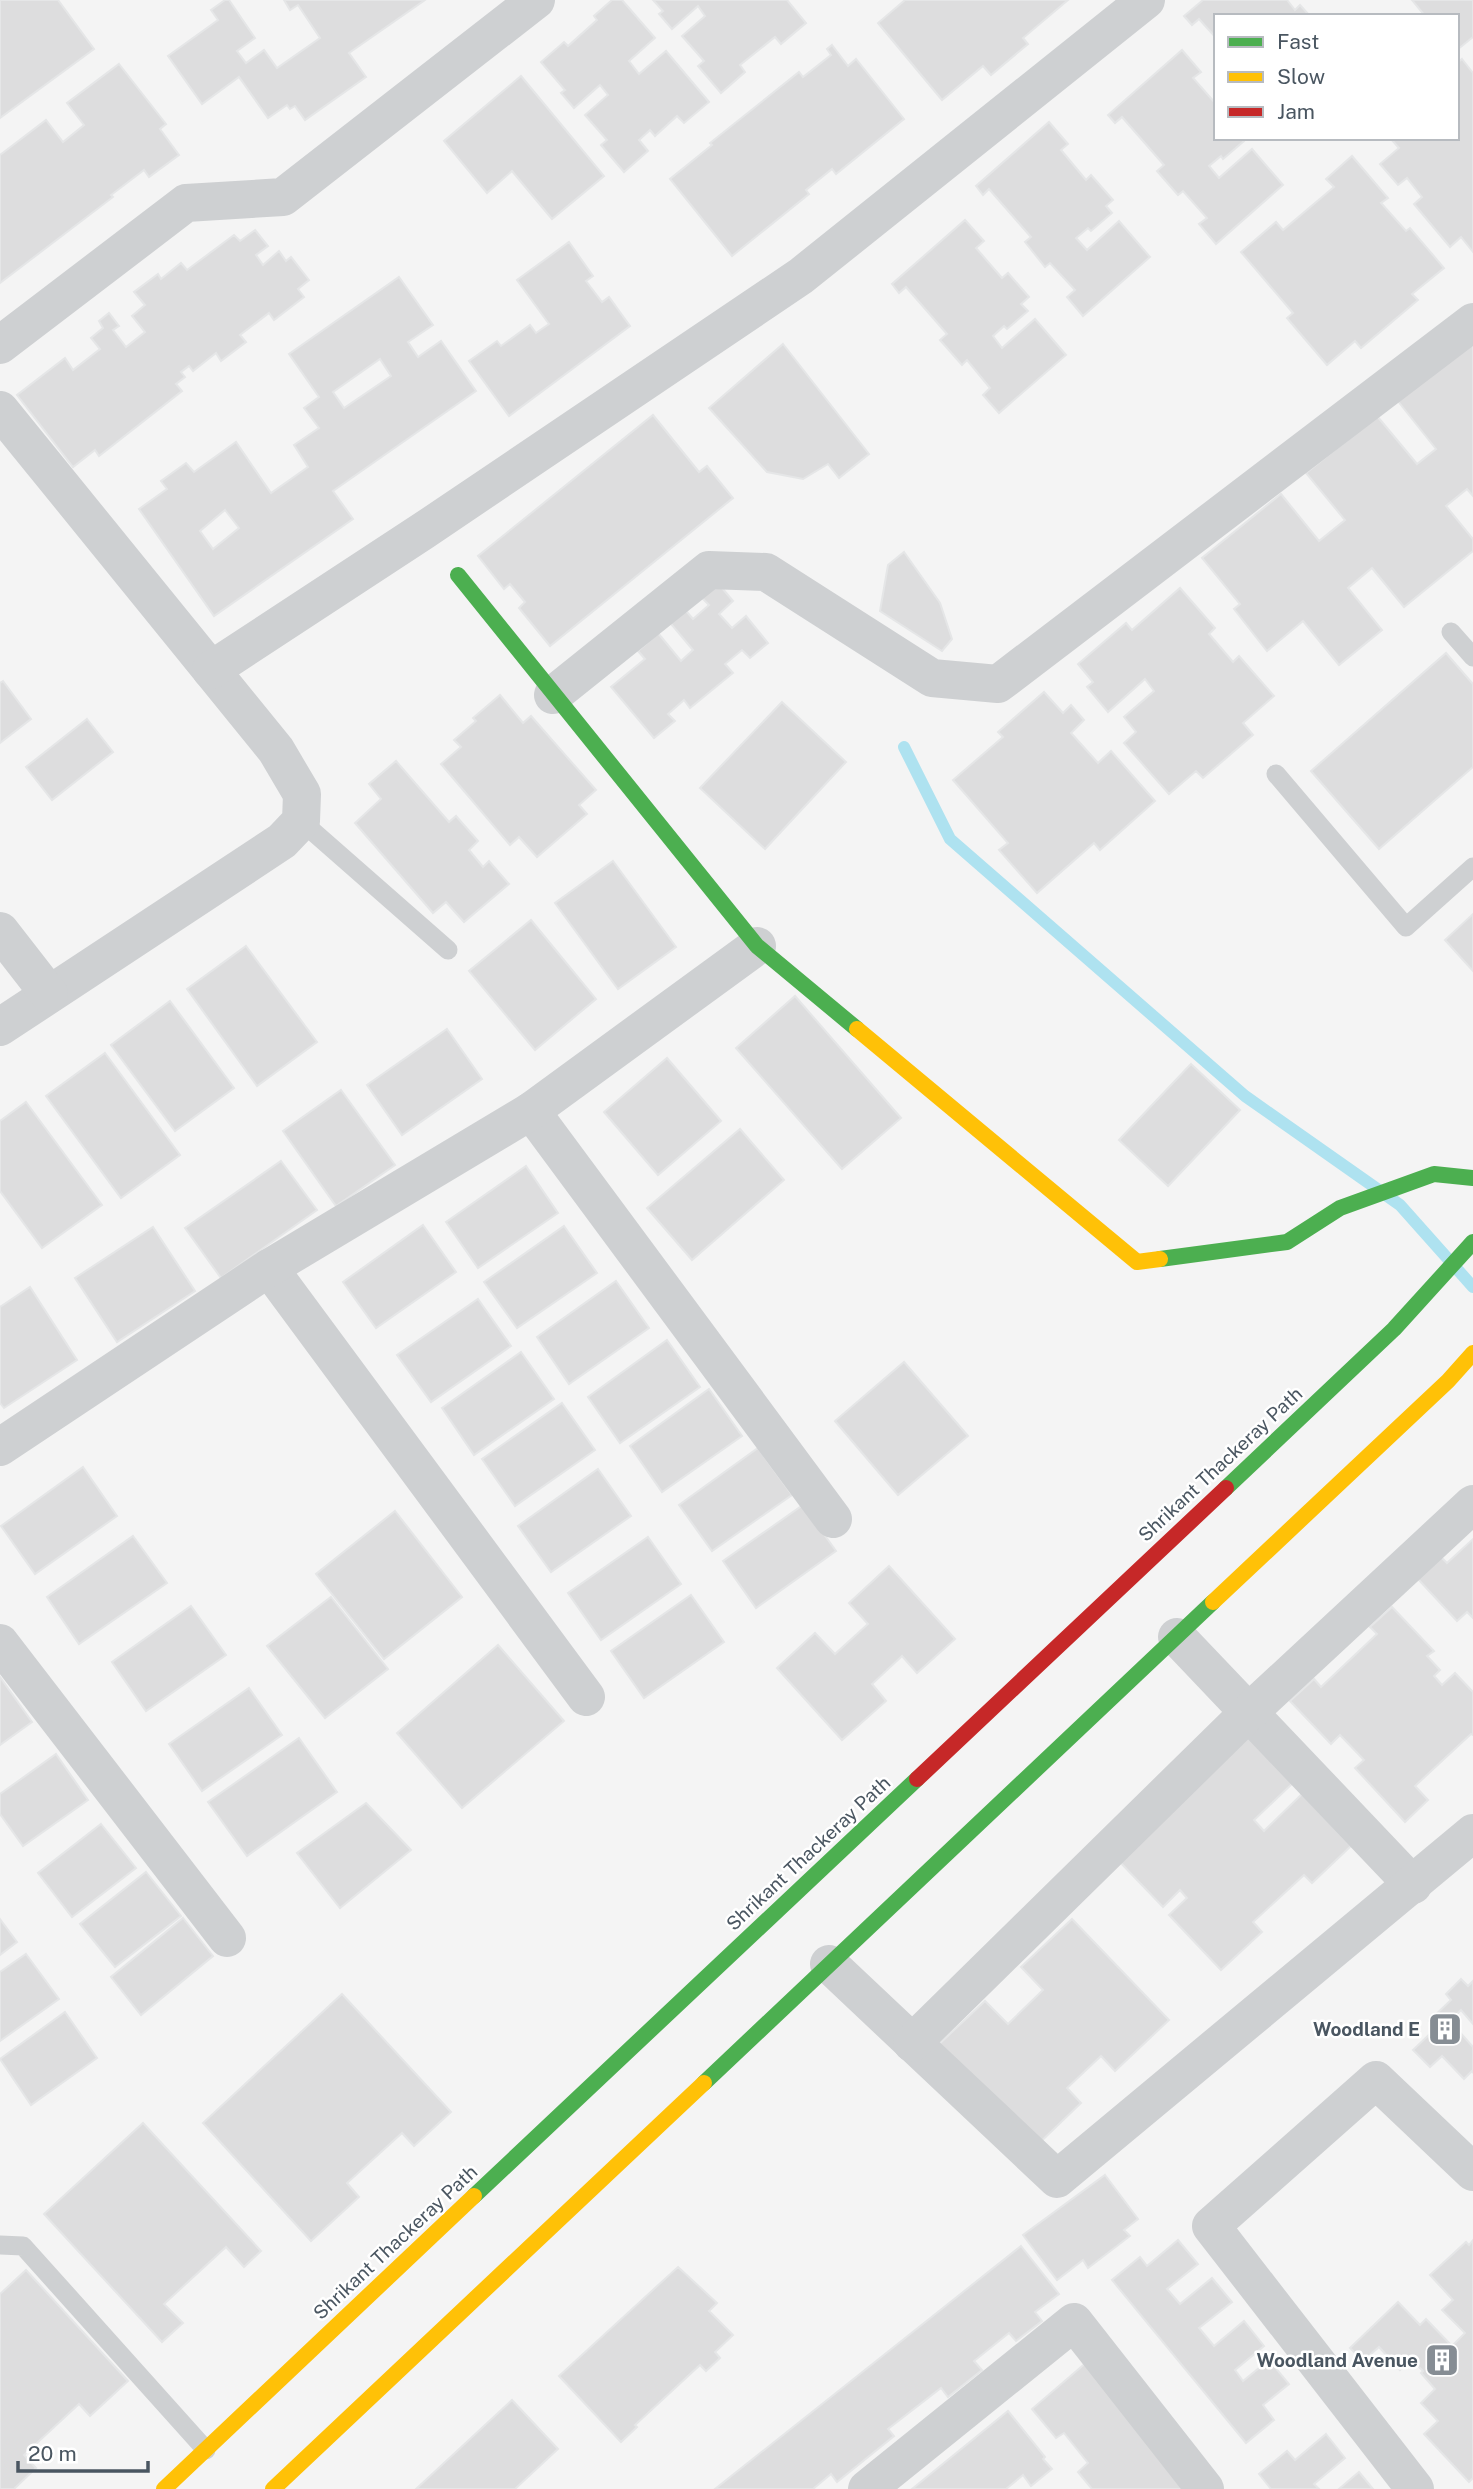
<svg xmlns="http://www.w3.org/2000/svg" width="1473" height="2489" viewBox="0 0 1473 2489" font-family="'Public Sans',sans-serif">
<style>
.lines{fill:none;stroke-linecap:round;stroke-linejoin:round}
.stream{stroke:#aee2f0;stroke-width:12}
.building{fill:#ddddde;stroke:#e5e6e7;stroke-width:2;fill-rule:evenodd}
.lane{stroke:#ced0d2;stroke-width:19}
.street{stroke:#ced0d2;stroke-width:38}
.fast{stroke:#4caf50;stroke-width:16}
.slow{stroke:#ffc107;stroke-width:16}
.jam{stroke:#c62828;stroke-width:16}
.labels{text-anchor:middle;stroke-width:5;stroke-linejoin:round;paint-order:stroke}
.street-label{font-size:19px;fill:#4a5661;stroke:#fff}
.poi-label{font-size:19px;font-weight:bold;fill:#4a5661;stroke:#fff;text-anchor:end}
</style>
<rect width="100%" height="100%" fill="#f4f4f4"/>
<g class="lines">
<polyline class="stream" points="904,747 950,839 1245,1096 1400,1205 1473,1287"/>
</g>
<g class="building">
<polygon points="0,0 58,0 94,49 0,118"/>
<polygon points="225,0 229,0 255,38 237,51 246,63 264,50 277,68 320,38 298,5 290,10 284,0 425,0 349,53 366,77 305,120 295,106 290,109 287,105 268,118 239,77 202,104 168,56 218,20 211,10"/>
<polygon points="612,0 622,0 655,38 629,61 639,74 666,51 709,102 684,123 677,116 655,136 650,130 639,140 648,151 624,172 601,145 607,140 585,115 608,95 600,85 574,108 561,93 565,90 541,62 564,42 568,46 597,20 594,16"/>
<polygon points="653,0 787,0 806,23 781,44 775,37 740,65 745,72 721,93 698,66 704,61 682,36 705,16 698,6 672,29 659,14 663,11"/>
<polygon points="905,0 1068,0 1023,38 1028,44 991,75 983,66 942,100 878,23"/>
<polygon points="1203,0 1287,0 1295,10 1300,5 1310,16 1216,16 1216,38 1199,19 1192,25 1184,16"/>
<polygon points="1412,0 1473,0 1473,37 1457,50 1457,16 1425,16"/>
<polygon points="832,45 848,66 856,59 904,119 836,174 832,169 806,190 809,194 732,256 670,179 712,145 710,143 799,72 803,77 831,55 827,49"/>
<polygon points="1182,50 1201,72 1193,78 1216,104 1216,138 1242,138 1244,141 1223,159 1221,156 1209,166 1219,178 1252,149 1283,185 1216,244 1199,224 1207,218 1183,191 1178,195 1157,171 1164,165 1122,117 1115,123 1108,115"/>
<polygon points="1462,59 1473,73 1473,252 1461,237 1450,247 1414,204 1422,197 1407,178 1398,185 1380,164 1399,148 1390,138 1457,138 1457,63"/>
<polygon points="119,64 166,124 160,129 179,155 149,177 144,170 111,195 113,197 0,283 0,155 46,120 63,142 84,125 67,103"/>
<polygon points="521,76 604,176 552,219 512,171 487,193 444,141"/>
<polygon points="1049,122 1068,144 1061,150 1086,180 1091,175 1113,200 1106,206 1112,213 1091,231 1088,228 1076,238 1087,250 1119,221 1150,257 1083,316 1067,297 1075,290 1050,263 1045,267 1025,242 1031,237 989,189 983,195 976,186"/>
<polygon points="1352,156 1388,198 1381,203 1406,231 1410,228 1444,268 1412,294 1418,300 1361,348 1355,341 1327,365 1287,318 1293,313 1241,252 1276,222 1283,230 1334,187 1326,179"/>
<polygon points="965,220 984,241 976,248 1002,278 1008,273 1029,297 1021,304 1028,311 1007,329 1004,326 993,336 1002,348 1035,319 1066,355 999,413 983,395 990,388 967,360 962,365 940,340 947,334 906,287 899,293 892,284"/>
<polygon points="255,230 268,246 256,255 263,265 279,251 286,261 291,257 309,280 298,289 304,297 274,320 269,313 240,335 246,342 221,361 216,353 193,371 189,366 181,372 185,377 176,384 182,391 99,456 95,450 73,467 17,395 65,358 73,370 100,349 91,338 103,328 99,321 109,313 119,326 113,330 126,347 145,332 132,316 145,305 134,292 158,274 161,279 181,263 187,270 234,235 240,241"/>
<polygon points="569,242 593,276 586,281 602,302 609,297 630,326 509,416 469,361 497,341 501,346 530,325 536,333 549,324 517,280"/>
<path d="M399 277 433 325 408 342 418 357 441 341 476 391 333 491 353 519 214 616 139 509 167 489 161 481 186 463 194 472 236 442 271 493 308 467 294 445 319 428 304 408 319 397 289 354ZM380 359 391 376 344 408 333 392ZM225 510 239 528 213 549 200 531Z"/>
<polygon points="1473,339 1473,496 1467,489 1446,506 1473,539 1473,551 1404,607 1372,568 1348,588 1382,630 1339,665 1303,621 1267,651 1234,609 1240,604 1202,558 1281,494 1319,541 1345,520 1306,473 1377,416 1417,464 1436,449 1397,400"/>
<polygon points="783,344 869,454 839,478 828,464 803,479 767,472 709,408"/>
<polygon points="653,415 699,472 707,466 733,498 550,646 519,608 525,602 510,584 504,589 478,556"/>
<polygon points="904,552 940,603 952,639 942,651 880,611 888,565"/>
<polygon points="717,582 733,601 719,614 732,628 746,616 768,643 750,658 742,650 725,664 733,673 690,708 684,700 668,714 675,721 654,738 611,687 645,659 638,651 658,633 681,661 693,650 666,618 682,606 693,619 709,605 700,596"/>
<polygon points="1180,588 1215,628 1209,634 1233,662 1239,656 1274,696 1243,723 1253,735 1203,778 1196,771 1169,794 1124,743 1136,732 1124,717 1154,691 1145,679 1108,712 1087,687 1093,682 1078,664 1126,623 1132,630"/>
<polygon points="1446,653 1473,684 1473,767 1379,849 1311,771"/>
<polygon points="3,681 31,719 0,743 0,683"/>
<polygon points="1044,692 1063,713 1071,705 1084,720 1071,733 1098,763 1111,751 1155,801 1100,850 1094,843 1037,893 999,850 1008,843 953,780 1003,737 998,732"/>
<polygon points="500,695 523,723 531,716 596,790 579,805 587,814 537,857 519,837 510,845 441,764 461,747 454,740 476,721 473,718"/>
<polygon points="782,702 846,762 765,849 700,788"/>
<polygon points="87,719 113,752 52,800 26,767"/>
<polygon points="396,761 449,822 456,816 478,841 469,850 483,867 489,861 509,884 464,922 446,902 433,913 355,823 381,799 369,784"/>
<polygon points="613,861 676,947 618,989 555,903"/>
<polygon points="1473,914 1473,971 1445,940"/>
<polygon points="531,920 596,999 535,1050 469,971"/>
<polygon points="246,946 317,1042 257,1086 187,989"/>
<polygon points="795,996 901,1118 842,1169 736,1048"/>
<polygon points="170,1001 234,1088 175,1131 111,1045"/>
<polygon points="447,1029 482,1079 402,1135 367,1085"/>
<polygon points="105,1053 180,1155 121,1198 46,1096"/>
<polygon points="667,1058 721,1121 658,1175 604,1112"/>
<polygon points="1191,1064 1240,1110 1168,1186 1119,1140"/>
<polygon points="341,1090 395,1165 336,1206 283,1131"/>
<polygon points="26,1102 102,1205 42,1248 0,1191 0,1121"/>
<polygon points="740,1129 784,1180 692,1260 647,1208"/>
<polygon points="281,1161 317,1210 221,1278 185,1228"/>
<polygon points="526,1166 558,1213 478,1268 446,1222"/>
<polygon points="423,1225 456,1272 376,1328 343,1282"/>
<polygon points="564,1226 597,1273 517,1328 484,1282"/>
<polygon points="153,1227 195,1291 117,1342 75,1278"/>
<polygon points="616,1281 649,1328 569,1384 537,1337"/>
<polygon points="30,1287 77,1360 4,1408 0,1403 0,1307"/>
<polygon points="478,1299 511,1346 431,1402 397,1355"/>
<polygon points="667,1340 700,1387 620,1443 588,1397"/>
<polygon points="521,1352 554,1399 474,1455 442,1408"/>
<polygon points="904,1362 968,1436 898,1495 835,1421"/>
<polygon points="709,1389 742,1436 662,1492 630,1446"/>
<polygon points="562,1403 595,1450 515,1506 482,1459"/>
<polygon points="758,1448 792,1495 712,1551 679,1505"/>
<polygon points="83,1467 117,1516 35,1574 1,1526"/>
<polygon points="598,1469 631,1516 551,1572 518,1526"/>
<polygon points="803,1505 836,1551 756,1608 723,1561"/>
<polygon points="395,1511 462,1597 384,1659 316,1574"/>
<polygon points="133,1536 167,1583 79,1644 47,1597"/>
<polygon points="648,1537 681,1584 601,1640 568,1593"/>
<polygon points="1473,1539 1473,1618 1467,1612 1457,1621 1417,1578 1440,1556 1447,1563"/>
<polygon points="889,1566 955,1639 917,1673 902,1656 872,1684 886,1701 842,1740 777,1668 815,1633 835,1654 868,1624 849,1603"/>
<polygon points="691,1595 724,1642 644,1698 611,1651"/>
<polygon points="331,1597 388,1669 325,1718 267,1646"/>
<polygon points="191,1606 226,1655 146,1711 112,1662"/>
<polygon points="1392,1607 1434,1651 1427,1656 1440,1670 1434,1676 1442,1685 1455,1673 1473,1692 1473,1735 1471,1734 1415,1786 1428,1800 1405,1822 1355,1768 1364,1760 1340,1735 1331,1744 1290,1701 1314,1679 1321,1687 1377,1634 1370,1627"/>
<polygon points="498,1645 564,1721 462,1808 397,1733"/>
<polygon points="0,1677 32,1722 0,1745"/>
<polygon points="249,1688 282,1735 202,1791 169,1744"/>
<polygon points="1248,1733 1294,1782 1254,1820 1264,1831 1302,1794 1351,1846 1312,1883 1304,1875 1253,1922 1262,1932 1221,1970 1169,1915 1187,1898 1180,1890 1163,1907 1116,1858"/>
<polygon points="299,1738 337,1792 247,1856 208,1802"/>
<polygon points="56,1754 88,1800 23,1846 0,1814 0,1794"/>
<polygon points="366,1803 411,1850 340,1908 297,1853"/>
<polygon points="101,1824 136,1868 72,1917 38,1873"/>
<polygon points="146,1872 181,1916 115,1967 80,1924"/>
<polygon points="183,1918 213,1956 141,2015 111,1977"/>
<polygon points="0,1919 17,1942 0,1955"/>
<polygon points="1072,1919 1169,2020 1115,2071 1101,2056 1067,2088 1081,2103 1032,2150 935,2048 985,2001 1008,2024 1043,1990 1021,1967"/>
<polygon points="26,1954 59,1999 0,2041 0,1972"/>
<polygon points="1461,1979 1468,1986 1473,1981 1473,2024 1461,2010 1450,2021 1473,2047 1473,2073 1472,2071 1464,2079 1442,2056 1430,2067 1413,2050 1434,2030 1436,2027 1429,2021 1451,2000 1446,1994"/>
<polygon points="342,1994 451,2112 414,2146 402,2133 347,2183 359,2197 311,2241 203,2123"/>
<polygon points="65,2012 97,2058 31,2105 0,2059"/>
<polygon points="143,2123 261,2251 244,2267 226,2247 164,2304 183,2323 162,2342 44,2214"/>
<polygon points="1105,2175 1138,2219 1124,2230 1130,2236 1088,2268 1083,2260 1057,2280 1023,2235"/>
<polygon points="1178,2240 1198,2264 1167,2289 1180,2304 1212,2278 1232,2302 1199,2328 1214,2346 1244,2321 1264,2346 1235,2370 1243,2381 1269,2360 1289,2384 1263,2405 1274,2420 1246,2443 1112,2280 1140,2257 1147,2266"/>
<polygon points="1473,2240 1473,2478 1469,2482 1424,2434 1438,2421 1421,2403 1435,2389 1421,2373 1423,2371 1411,2359 1400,2370 1379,2347 1363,2361 1350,2348 1398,2302 1420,2325 1426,2319 1452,2346 1465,2333 1442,2310 1453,2300 1430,2275 1466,2242 1469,2245"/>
<polygon points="1021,2246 1059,2294 1035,2312 1042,2321 1016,2341 1009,2333 974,2361 982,2370 948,2397 941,2388 888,2429 894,2436 837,2482 831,2474 813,2489 715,2489"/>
<polygon points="678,2267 717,2303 709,2311 733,2335 715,2352 720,2358 706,2371 700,2365 635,2425 637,2427 621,2442 559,2376"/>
<polygon points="26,2270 128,2381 90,2416 79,2404 24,2455 36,2468 14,2489 0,2489 0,2294"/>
<polygon points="1087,2362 1187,2489 1092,2489 1078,2472 1088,2463 1064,2433 1056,2438 1032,2409"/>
<polygon points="512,2400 558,2449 515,2489 416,2489"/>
<polygon points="1008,2411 1045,2457 1043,2459 1052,2469 1031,2486 1023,2475 1006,2489 912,2489"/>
<polygon points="1326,2434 1345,2458 1314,2484 1319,2489 1271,2489 1259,2474 1287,2451 1295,2460"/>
<polygon points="1359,2472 1373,2489 1339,2489"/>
</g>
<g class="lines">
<g class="lane">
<polyline points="1451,632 1473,657"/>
<polyline points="1276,774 1406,927 1473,867"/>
<polyline points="301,821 448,950"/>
<polyline points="0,2245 23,2246 206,2450"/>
</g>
<g class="street">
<polyline points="0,345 186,203 283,197 536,0"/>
<polyline points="0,410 276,750 302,794 301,821 282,841 0,1027"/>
<polyline points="211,670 423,531 801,276 1146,0"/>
<polyline points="553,695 709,570 766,572 932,678 998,684 1473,322"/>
<polyline points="0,931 49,994"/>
<polyline points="531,1111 833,1519"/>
<polyline points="269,1268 586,1697"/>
<polyline points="0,1447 269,1268 531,1111 757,946"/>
<polyline points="1177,1637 1413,1885"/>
<polyline points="0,1643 227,1938"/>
<polyline points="829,1964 1057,2179 1473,1833"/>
<polyline points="912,2043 1248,1713 1473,1504"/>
<polyline points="867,2489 1074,2322 1205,2489"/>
<polyline points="1415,2489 1211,2226 1376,2080 1473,2172"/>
</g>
<g class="fast">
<polyline points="458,575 757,946 857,1029"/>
<polyline points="1160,1259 1287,1242 1340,1208 1434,1174 1473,1178"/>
<polyline points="1226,1488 1394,1329 1473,1242"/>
<polyline points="704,2083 1213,1602"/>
<polyline points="474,2196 917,1779"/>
</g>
<g class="slow">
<polyline points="857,1029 1137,1262 1160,1259"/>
<polyline points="1213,1602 1448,1381 1473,1353"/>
<polyline points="164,2489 474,2196"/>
<polyline points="273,2489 704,2083"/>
</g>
<polyline class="jam" points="917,1779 1226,1488"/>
</g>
<defs>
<g id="building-square" transform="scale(1.75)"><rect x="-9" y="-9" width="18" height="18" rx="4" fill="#868d94" stroke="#fff"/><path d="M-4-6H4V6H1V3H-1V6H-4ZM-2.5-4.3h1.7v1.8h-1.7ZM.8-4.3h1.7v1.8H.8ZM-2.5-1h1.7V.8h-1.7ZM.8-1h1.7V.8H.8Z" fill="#fff"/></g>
</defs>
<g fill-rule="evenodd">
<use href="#building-square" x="1445" y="2029"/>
<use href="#building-square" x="1442" y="2360"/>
</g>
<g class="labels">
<g class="street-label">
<text transform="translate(1220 1464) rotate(-43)" y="7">Shrikant Thackeray Path</text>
<text transform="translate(808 1853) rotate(-43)" y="7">Shrikant Thackeray Path</text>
<text transform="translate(395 2242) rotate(-43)" y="7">Shrikant Thackeray Path</text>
</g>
<g class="poi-label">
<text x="1420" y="2036">Woodland E</text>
<text x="1418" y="2367">Woodland Avenue</text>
</g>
</g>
<rect x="1214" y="14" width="245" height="126" fill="#ffffff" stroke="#b7bbc0" stroke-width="2"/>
<rect x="1228" y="37" width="35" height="10" fill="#4caf50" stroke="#b7bbc0" stroke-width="2"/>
<text x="1277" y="49" font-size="21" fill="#4a5661">Fast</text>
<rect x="1228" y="72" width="35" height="10" fill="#ffc107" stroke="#b7bbc0" stroke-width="2"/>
<text x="1277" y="84" font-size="21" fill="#4a5661">Slow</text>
<rect x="1228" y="107" width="35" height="10" fill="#c62828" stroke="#b7bbc0" stroke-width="2"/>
<text x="1277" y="119" font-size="21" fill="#4a5661">Jam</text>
<path d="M18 2461v10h130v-10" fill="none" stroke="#4a5661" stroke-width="3.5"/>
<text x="28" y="2461" font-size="21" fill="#4a5661" stroke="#ffffff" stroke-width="5" paint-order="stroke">20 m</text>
</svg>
